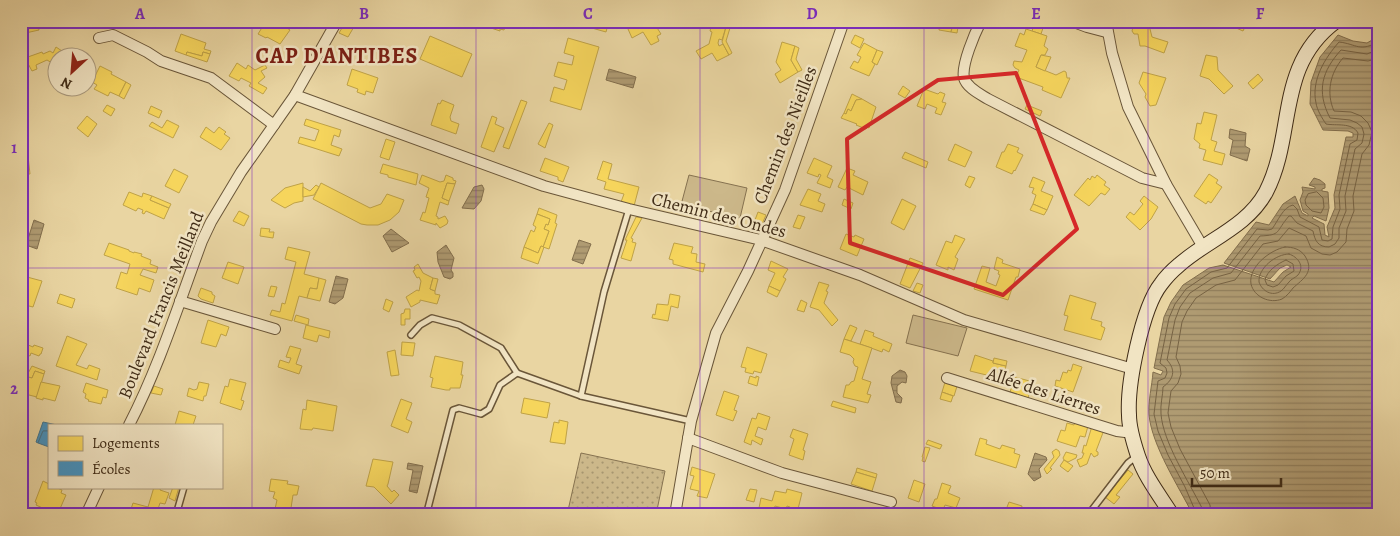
<svg xmlns="http://www.w3.org/2000/svg" width="1400" height="536" viewBox="0 0 1400 536" font-family="Alegreya,serif">
<style>
.grass{fill:url(#grass-dots);stroke:#867250}
.pitch{fill:#ccb88a;stroke:#867250}
.water{fill:url(#water-rules);stroke:#826e4d}
.homes{fill:#f6d55c;stroke:#bfa247}
.schools{fill:#4393c3;stroke:#42748f}
.lines{fill:none;stroke-linecap:round;stroke-linejoin:round}
.shore{stroke:#776344;stroke-width:1}
.lane-casing{stroke:#6a5639;stroke-width:8}
.street-casing{stroke:#6a5639;stroke-width:12}
.secondary-casing{stroke:#3f2b16;stroke-width:16}
.lane{stroke:#f1e4c3;stroke-width:5}
.street{stroke:#f1e4c3;stroke-width:10}
.secondary{stroke:#f1e4c3;stroke-width:14}
.marked{fill:none;stroke:#d62828;stroke-width:4;stroke-linejoin:round}
.grid{fill:none;stroke:#7b2cbf;stroke-width:1;stroke-opacity:0.55}
.labels{text-anchor:middle;stroke-width:5;stroke-linejoin:round;paint-order:stroke}
.street-label{font-size:18px;fill:#3f2b16;stroke:#f1e4c3}
.district-label{font-size:22px;font-weight:bold;letter-spacing:1px;fill:#7a1f14;stroke:#f1e4c3}
.neatline{fill:none;stroke:#7b2cbf;stroke-width:2}
.grid-label{font-size:16px;text-anchor:middle;font-weight:bold;fill:#7b2cbf}
</style>
<defs>
<pattern id="grass-dots" width="8" height="8" patternUnits="userSpaceOnUse" patternTransform="scale(1.25)"><rect width="8" height="8" fill="#ccb88a"/><path d="M2 2h.1M6 6h.1" fill="none" stroke="#a79670" stroke-width="1.8" stroke-linecap="round"/></pattern>
<pattern id="water-rules" width="6" height="5" patternUnits="userSpaceOnUse" patternTransform="scale(1.25)"><rect width="6" height="5" fill="#af9b72"/><path d="M0 2.5h6" fill="none" stroke="#907f5d"/></pattern>
</defs>
<rect width="100%" height="100%" fill="#e9d5a2"/>
<filter id="stains"><feTurbulence type="fractalNoise" baseFrequency=".004" numOctaves="4"/><feColorMatrix values="0 0 0 0 .2 0 0 0 0 .09 0 0 0 0 .02 0 0 0 .5 -.17"/></filter>
<radialGradient id="worn" r=".72"><stop offset=".6" stop-color="#630" stop-opacity="0"/><stop offset="1" stop-color="#630" stop-opacity=".3"/></radialGradient>
<polygon class="grass" points="581,453 665,471 656,515 567,515"/>
<g class="pitch">
<polygon points="689,175 747,188 740,218 681,205"/>
<polygon points="913,315 967,328 958,356 906,343"/>
</g>
<g class="water">
<path d="M1338 35 1353 41 1367 43 1379 36V515H1193C1179 487 1152 446 1149 415 1148 401 1152 386 1153 372L1161 375 1163 371 1154 368 1164 317 1171 302 1183 285 1209 268 1223 265 1274 282 1283 272 1291 267 1287 265 1280 268 1270 279 1224 263 1256 222 1269 225 1283 204 1295 196 1302 213 1308 216V214L1303 211 1300 200 1303 192 1302 187 1315 189V187L1309 185 1314 178 1320 180 1325 184V188L1322 189V191L1328 192 1329 208 1326 221 1314 216 1312 218 1324 224 1325 235 1329 237 1327 227 1335 208 1334 195 1346 137H1353V133L1348 131 1323 130 1310 104 1311 82 1320 57Z"/>
<polygon points="609,69 636,77 633,88 606,80"/>
<polygon points="1230,129 1246,133 1245,146 1250,149 1247,161 1230,155 1233,140 1229,138"/>
<polygon points="482,185 484,189 481,201 474,209 462,208 474,187"/>
<polygon points="34,220 44,224 37,249 26,245"/>
<polygon points="391,229 409,243 392,252 383,236"/>
<polygon points="579,240 591,244 583,264 572,260"/>
<polygon points="446,245 454,258 451,270 453,273 453,277 450,279 444,277 438,262 437,252"/>
<polygon points="336,276 348,279 343,298 335,304 329,302"/>
<polygon points="900,370 905,372 907,376 906,383 902,382 897,386 897,393 902,398 901,403 896,402 891,383 892,376"/>
<polygon points="1035,453 1046,457 1047,460 1039,469 1041,477 1034,481 1028,474"/>
<polygon points="408,463 423,466 417,493 409,491 413,470 407,469"/>
</g>
<g class="homes">
<polygon points="21,21 37,21 39,30 21,34"/>
<polygon points="263,21 276,21 290,30 280,44 267,37 266,38 258,34 263,26 261,25"/>
<polygon points="346,21 355,25 348,37 339,33"/>
<polygon points="493,21 507,21 504,30 500,29 500,31 491,28"/>
<polygon points="567,21 609,21 606,32"/>
<polygon points="640,21 648,21 650,25 654,23 661,34 657,36 659,41 651,45 643,32 632,38 628,29"/>
<polygon points="940,21 951,21 951,23 953,24 951,32 939,30"/>
<polygon points="951,21 959,21 957,33 951,32 953,24 951,23"/>
<polygon points="1137,21 1148,21 1152,37 1168,42 1164,53 1145,46 1140,46 1138,34 1134,34 1132,31 1133,27 1137,26"/>
<polygon points="1225,21 1228,22 1248,21 1243,31 1227,24 1225,27 1223,26"/>
<polygon points="1035,22 1044,25 1041,34 1032,31"/>
<polygon points="712,23 726,27 722,40 719,39 718,43 719,46 723,44 729,55 717,61 712,53 701,59 696,51 709,44 712,32 710,31"/>
<polygon points="726,27 730,28 726,41 732,53 729,55 722,42"/>
<polygon points="1026,29 1047,36 1044,46 1048,49 1045,55 1041,55 1036,67 1056,75 1064,71 1066,72 1067,78 1070,78 1061,98 1042,90 1043,87 1016,77 1019,70 1015,68 1013,65 1014,61 1022,62 1027,50 1015,46 1020,33 1024,35"/>
<polygon points="181,34 206,43 204,49 211,51 210,54 203,52 202,56 187,52 186,55 175,51"/>
<polygon points="855,35 864,39 860,48 851,43"/>
<polygon points="430,36 472,54 462,77 420,59"/>
<polygon points="568,38 599,47 581,110 550,101 554,87 564,90 567,80 554,76 558,62 572,65 574,56 564,53"/>
<polygon points="782,42 795,46 791,60 798,72 780,83 775,74 781,70 776,62"/>
<polygon points="864,43 877,50 872,62 875,64 869,76 850,68 854,61 858,63 861,57 857,55"/>
<polygon points="795,46 799,48 796,59 802,70 798,72 791,60"/>
<polygon points="56,47 62,51 60,53 63,55 62,58 58,58 57,66 47,60 36,65 37,69 32,71 25,58 42,52 43,54 50,51 53,53"/>
<polygon points="877,50 883,52 877,65 872,62"/>
<polygon points="187,52 202,56 203,52 210,54 207,62 186,55"/>
<polygon points="1041,55 1051,57 1045,71 1036,67"/>
<polygon points="1206,55 1217,57 1218,70 1233,86 1224,94 1209,79 1200,76"/>
<polygon points="237,63 246,69 248,65 255,70 265,65 267,68 261,71 265,77 258,83 267,88 263,94 249,86 251,83 241,78 239,81 229,76"/>
<polygon points="100,66 112,72 111,74 126,82 119,96 110,92 108,96 94,89 97,85 92,82"/>
<polygon points="352,69 378,78 373,93 366,91 365,95 357,92 358,89 347,85"/>
<polygon points="1143,72 1166,78 1156,105 1150,106 1145,97 1146,94 1139,83"/>
<polygon points="1258,74 1263,80 1253,89 1248,83"/>
<polygon points="126,82 131,85 124,99 119,96"/>
<polygon points="903,86 910,91 905,98 898,94"/>
<polygon points="924,89 938,94 940,92 945,94 942,102 946,103 941,115 935,113 937,108 927,104 925,109 917,106"/>
<polygon points="852,94 862,99 856,100 851,111 848,109 846,114 844,113"/>
<polygon points="862,99 876,107 869,128 867,127 866,129 856,125 857,124 841,118 844,113 846,114 848,109 851,111 856,100"/>
<polygon points="442,100 454,105 450,117 451,121 459,124 456,134 431,125 438,103 440,104"/>
<polygon points="521,100 527,102 509,149 503,147"/>
<polygon points="107,105 115,109 111,116 103,111"/>
<polygon points="1027,105 1042,111 1040,116 1025,109"/>
<polygon points="151,106 162,111 159,118 148,113"/>
<polygon points="1204,112 1217,115 1211,140 1217,142 1214,151 1225,154 1222,165 1203,160 1206,150 1199,148 1200,144 1194,139 1197,123 1201,124"/>
<polygon points="87,116 97,124 88,137 77,128"/>
<polygon points="492,116 497,118 495,124 504,128 494,152 481,147"/>
<polygon points="306,119 341,130 339,137 334,135 331,145 342,149 339,156 298,143 300,137 315,141 319,130 304,125"/>
<polygon points="167,120 179,126 173,138 149,126 152,122 162,128"/>
<polygon points="549,123 553,125 545,148 538,144"/>
<polygon points="206,127 214,133 219,127 226,132 224,134 230,138 221,150 200,137"/>
<polygon points="386,139 395,142 389,160 380,157"/>
<polygon points="955,144 972,152 965,167 948,160"/>
<polygon points="1008,144 1019,148 1017,152 1023,155 1015,171 1014,170 1012,174 996,167 1002,152 1004,152"/>
<polygon points="905,152 928,162 926,168 902,158"/>
<polygon points="28,156 30,174 21,174 21,157"/>
<polygon points="545,158 569,167 563,182 558,180 558,177 540,171"/>
<polygon points="814,158 832,166 827,177 833,180 830,188 817,183 821,175 819,174 818,177 807,173"/>
<polygon points="603,161 612,164 608,179 639,187 634,206 621,202 624,194 604,189 606,182 597,179"/>
<polygon points="383,164 418,174 416,185 388,177 388,175 380,173"/>
<polygon points="847,168 855,171 853,175 868,182 863,195 847,187 845,190 838,187"/>
<polygon points="174,169 188,176 179,193 165,186"/>
<polygon points="1209,174 1218,180 1216,183 1222,187 1211,203 1208,201 1206,204 1194,196"/>
<polygon points="422,175 440,182 444,181 446,175 453,178 453,180 456,181 455,184 447,183 442,198 449,201 448,205 440,202 436,216 438,217 438,219 445,216 448,221 447,224 440,228 436,223 436,225 420,220 423,212 425,213 429,198 426,197 429,188 419,183"/>
<polygon points="1097,175 1106,182 1104,185 1110,189 1105,195 1101,193 1089,206 1074,195 1088,178 1090,180 1092,176 1095,178"/>
<polygon points="969,176 975,178 970,188 965,185"/>
<polygon points="1033,177 1045,182 1041,191 1053,196 1047,210 1033,204 1036,195 1032,193 1034,188 1029,187"/>
<polygon points="303,183 303,201 294,203 285,208 271,200 285,188"/>
<polygon points="321,183 370,208 381,204 387,194 404,200 399,212 390,220 378,225 367,225 361,224 313,199"/>
<polygon points="447,183 455,184 449,201 442,198"/>
<polygon points="316,185 319,187 314,195 303,197 303,187 310,191"/>
<polygon points="808,189 821,194 818,201 825,204 822,212 800,205"/>
<polygon points="129,192 142,197 143,193 152,196 150,200 169,208 164,219 146,211 144,214 142,213 143,210 138,208 136,211 123,205"/>
<polygon points="152,196 171,204 169,208 150,200"/>
<polygon points="1144,196 1158,207 1151,219 1140,230 1126,217 1130,212 1134,215 1143,204 1140,201"/>
<polygon points="844,199 853,203 851,209 842,205"/>
<polygon points="902,199 916,206 904,230 891,223"/>
<polygon points="1033,204 1047,210 1044,215 1030,210"/>
<polygon points="539,208 557,215 555,223 557,224 549,249 543,247 549,231 544,229 546,224 548,225 550,219 537,214"/>
<polygon points="239,211 249,216 244,226 233,221"/>
<polygon points="758,212 766,215 759,231 752,228"/>
<polygon points="537,214 550,219 548,225 546,224 544,229 549,231 543,247 541,246 538,253 524,247 531,230 534,232 536,227 533,225"/>
<polygon points="798,215 805,217 800,229 793,227"/>
<polygon points="636,217 642,218 631,238 633,239 632,242 636,243 631,261 621,258 627,240 625,240"/>
<polygon points="261,228 270,229 269,232 274,232 273,238 260,236"/>
<polygon points="846,234 854,237 855,235 864,239 857,256 840,249"/>
<polygon points="955,235 965,239 955,257 958,259 954,270 948,267 948,270 936,265 946,241 952,243"/>
<polygon points="109,243 129,250 129,251 134,253 134,252 142,254 141,256 151,260 150,264 158,267 156,273 143,269 140,275 154,280 150,292 139,288 137,295 116,288 121,272 127,274 130,264 104,255"/>
<polygon points="674,243 693,247 691,253 697,254 696,262 705,264 703,272 673,264 673,260 669,259"/>
<polygon points="541,246 544,247 538,264 521,258 524,247 538,253"/>
<polygon points="288,247 310,252 304,274 319,278 317,289 310,288 307,298 299,296 292,321 270,315 272,310 280,312 282,303 285,304 296,262 285,259"/>
<polygon points="997,257 1003,260 1002,263 1020,269 1018,277 1016,277 1008,300 974,289 982,266 990,268 986,282 996,286 1000,275 998,274 999,271 994,269"/>
<polygon points="910,258 923,263 910,288 900,284"/>
<polygon points="771,261 788,269 783,277 786,279 780,291 769,286 775,273 768,270"/>
<polygon points="228,262 244,267 238,284 222,278"/>
<polygon points="418,264 423,273 433,278 430,289 435,291 435,294 440,295 437,304 420,300 420,302 411,307 406,297 417,290 419,291 421,281 419,277 417,278 413,271 415,270 414,267"/>
<polygon points="27,277 42,281 33,307 21,304 21,285 24,286"/>
<polygon points="319,278 326,280 320,301 307,298 310,288 317,289"/>
<polygon points="433,278 438,279 435,291 430,289"/>
<polygon points="819,282 829,285 826,291 828,292 824,303 838,320 832,326 819,310 810,307"/>
<polygon points="917,283 923,285 920,293 913,291"/>
<polygon points="271,286 277,287 274,297 268,296"/>
<polygon points="769,286 780,291 777,297 767,292"/>
<polygon points="201,288 212,292 212,294 215,296 213,303 201,299 198,296"/>
<polygon points="60,294 75,299 72,308 57,303"/>
<polygon points="670,294 680,296 678,308 671,306 668,321 652,318 653,314 655,315 657,304 668,305"/>
<polygon points="1070,295 1096,303 1091,319 1102,322 1101,326 1105,328 1101,340 1064,330 1068,316 1064,315"/>
<polygon points="386,299 393,302 389,312 383,309"/>
<polygon points="801,300 807,303 804,312 797,310"/>
<polygon points="405,309 410,309 410,319 405,319 405,325 401,325 401,314 404,313"/>
<polygon points="296,315 309,319 308,325 294,321"/>
<polygon points="208,320 229,327 226,336 221,334 216,347 201,343"/>
<polygon points="306,325 330,331 329,338 319,335 317,342 303,338"/>
<polygon points="850,325 857,328 851,341 844,339"/>
<polygon points="865,330 874,333 873,336 892,344 889,352 883,349 882,352 860,344"/>
<polygon points="67,336 87,344 76,365 87,369 89,365 100,369 97,380 56,366"/>
<polygon points="844,339 872,348 862,379 871,382 867,394 871,395 868,403 843,397 846,385 849,385 851,382 854,381 858,367 855,366 853,362 854,359 850,355 840,352"/>
<polygon points="21,342 33,347 34,345 43,348 41,354 40,354 39,356 31,353 30,356 21,352"/>
<polygon points="402,342 415,343 413,356 401,355"/>
<polygon points="290,346 301,349 296,364 302,366 299,374 278,367 280,360 289,363 291,358 286,357"/>
<polygon points="747,347 767,354 761,373 754,371 753,374 745,372 746,368 741,367"/>
<polygon points="395,350 399,375 391,376 387,352"/>
<polygon points="975,355 993,361 993,363 1006,366 1004,374 1008,375 1007,380 970,371"/>
<polygon points="435,356 463,362 461,375 463,375 460,388 450,388 450,390 446,390 431,387 433,378 430,377"/>
<polygon points="994,358 1007,361 1006,366 993,363"/>
<polygon points="1073,364 1082,367 1073,392 1055,386 1056,380 1060,381 1063,372 1067,373 1068,370 1071,371"/>
<polygon points="32,366 45,371 44,374 35,371 32,378 26,377"/>
<polygon points="35,371 44,374 37,397 21,393 21,375 32,378"/>
<polygon points="750,376 756,378 756,376 759,377 757,386 748,383"/>
<polygon points="1015,377 1033,382 1028,398 1010,392"/>
<polygon points="230,379 246,383 241,400 244,401 241,410 220,403 225,386 228,387"/>
<polygon points="946,379 958,383 954,396 942,392"/>
<polygon points="41,382 60,386 55,401 43,398 43,400 36,398"/>
<polygon points="199,382 209,384 206,396 204,396 203,401 187,396 189,388 194,390 197,389"/>
<polygon points="86,383 108,390 106,398 103,397 101,404 88,401 89,400 85,398 86,394 83,392"/>
<polygon points="154,386 163,389 161,395 151,393"/>
<polygon points="724,391 739,396 734,410 737,411 733,421 716,415"/>
<polygon points="942,392 953,396 951,402 940,399"/>
<polygon points="524,398 550,403 547,418 521,413"/>
<polygon points="401,399 412,403 406,419 412,422 408,433 391,426"/>
<polygon points="307,400 337,406 333,431 313,428 312,430 300,429 303,409 306,410"/>
<polygon points="833,401 856,408 855,413 831,406"/>
<polygon points="179,411 196,416 193,425 175,425"/>
<polygon points="758,413 770,417 766,430 758,427 755,436 763,439 761,445 752,440 751,445 744,442 752,418 756,419"/>
<polygon points="559,420 568,422 565,444 550,442 554,422 559,423"/>
<polygon points="1075,422 1088,426 1085,437 1080,436 1076,447 1057,441 1061,430 1065,431 1067,423 1074,425"/>
<polygon points="1092,426 1104,430 1096,451 1098,452 1098,455 1094,457 1091,453 1087,464 1080,467 1077,460 1082,458 1084,453 1082,453 1084,445 1086,446"/>
<polygon points="793,429 808,434 803,450 805,451 803,460 789,455 794,439 790,437"/>
<polygon points="980,438 987,440 986,444 1000,449 1002,445 1015,449 1014,453 1020,455 1016,468 975,455"/>
<polygon points="928,440 942,445 940,449 926,444"/>
<polygon points="925,447 930,448 925,462 922,461 923,457 922,457"/>
<polygon points="1056,449 1059,451 1060,455 1050,468 1052,469 1047,474 1044,469 1054,457 1052,452"/>
<polygon points="1066,452 1077,455 1076,458 1068,462 1064,460 1063,458"/>
<polygon points="373,459 393,462 388,484 387,486 392,492 394,490 399,495 391,504 374,487 366,486"/>
<polygon points="1064,460 1073,466 1068,472 1060,466"/>
<polygon points="692,467 715,474 707,498 697,496 699,491 690,489 694,476 690,475"/>
<polygon points="857,468 877,474 876,478 856,472"/>
<polygon points="1128,470 1133,474 1116,495 1120,497 1114,504 1105,497"/>
<polygon points="856,472 876,478 872,491 851,484"/>
<polygon points="271,479 288,481 287,484 299,486 297,495 293,495 291,508 287,509 286,513 275,509 277,500 273,498 275,492 269,491"/>
<polygon points="914,480 925,484 919,502 908,498"/>
<polygon points="43,481 49,484 49,487 55,487 62,490 61,493 66,495 59,511 52,508 51,512 36,505 37,503 35,502"/>
<polygon points="942,483 951,486 948,493 960,498 956,508 945,505 943,510 932,506 935,499 937,499"/>
<polygon points="154,487 161,487 160,490 169,493 165,504 160,503 156,515 129,515 133,503 148,507"/>
<polygon points="173,487 179,487 175,501 169,498"/>
<polygon points="750,489 757,490 754,502 746,500"/>
<polygon points="787,489 802,493 798,509 790,508 790,507 787,506 786,509 775,506 773,512 759,508 761,498 772,501 775,491 786,493"/>
<polygon points="1009,502 1022,506 1020,515 1004,515"/>
</g>
<g class="schools">
<polygon points="43,422 57,425 49,425 49,431 43,431 38,443 36,442"/>
<polygon points="43,431 49,431 49,447 38,443"/>
</g>
<g class="lines">
<g class="shore">
<polygon points="1317,192 1323,198 1324,207 1321,213 1312,211 1306,205 1305,200 1308,194"/>
<path d="M1285 247C1293 247 1300 249 1305 256 1315 272 1303 279 1293 288 1290 292 1287 296 1282 299 1270 304 1254 297 1251 284 1248 267 1270 250 1285 247Z"/>
<path d="M1289 254C1298 257 1305 266 1298 275 1295 278 1291 279 1289 282 1286 285 1284 289 1281 291 1272 297 1262 291 1259 282 1258 268 1276 254 1289 254Z"/>
<path d="M1286 260 1293 264 1294 271 1286 276 1278 285 1273 287 1267 285 1265 280C1267 271 1277 264 1286 260Z"/>
<path d="M1197 515 1185 487 1168 455 1158 431 1154 414 1158 381 1165 378 1167 373 1166 368 1160 363 1169 318 1175 304 1186 289 1211 272 1227 268 1257 229 1268 230 1272 229C1278 221 1283 207 1293 205L1297 209 1300 217 1319 227 1322 240 1328 241 1332 239 1333 227 1340 209 1339 195 1350 144 1357 140 1358 133C1352 122 1336 126 1326 124 1322 118 1317 110 1316 103 1311 80 1325 58 1339 42 1357 44 1360 53 1379 41"/>
<path d="M1204 515 1202 508C1189 482 1163 442 1161 414 1160 405 1163 395 1163 387 1174 379 1176 370 1167 360L1175 320 1180 307 1190 293 1213 278 1231 273 1260 236C1282 235 1275 232 1289 216H1291L1297 223 1313 231C1315 241 1318 247 1329 247L1335 244 1339 238V228L1346 211 1345 196 1355 149 1362 143 1364 134 1362 127 1357 123 1350 120 1330 118C1316 91 1322 71 1341 50L1367 54 1379 49"/>
<path d="M1211 515 1210 505 1180 449 1171 427 1168 413 1171 391 1178 383 1181 374 1180 366 1176 357 1182 322 1187 311 1196 298 1216 285 1235 280 1263 244 1278 241 1289 228 1306 236 1311 248 1322 254 1330 255 1337 252 1346 242 1347 229 1354 211 1353 196 1362 154 1369 145 1372 132 1368 123 1361 116 1351 112 1334 111C1326 93 1330 73 1343 58L1368 61 1379 58"/>
</g>
<g class="lane-casing">
<g id="lane">
<polyline points="411,335 420,325 432,318 459,325 501,348 517,373 581,396 691,421"/>
<polyline points="581,396 604,292 629,209"/>
<polyline points="427,512 453,410 459,408 481,414 489,409 500,385 517,373"/>
<polyline points="176,515 184,487"/>
<polyline points="1088,515 1128,463 1137,456"/>
</g>
</g>
<g class="street-casing">
<g id="street">
<path d="M981 21C975 33 961 65 964 78 967 88 980 94 988 99L1142 178 1166 184"/>
<polyline points="1071,21 1087,27 1106,32"/>
<polyline points="1106,21 1112,53 1128,107 1166,184 1203,247"/>
<polyline points="99,38 113,35 147,52 161,61 211,78 274,125"/>
<polyline points="295,95 544,186 629,209 761,240 860,275 964,320 1133,369"/>
<polyline points="180,301 275,329"/>
<polyline points="947,378 1117,431 1133,433"/>
<path d="M129 425C159 367 179 303 202 241L211 222 241 172 295 95 337 21"/>
<polyline points="688,438 782,473 891,502"/>
<polyline points="86,515 99,487"/>
<polyline points="675,515 691,421 716,333 748,271 785,190 844,21"/>
</g>
</g>
<g class="secondary-casing">
<path id="secondary" d="M1172 515C1160 496 1145 477 1138 456 1134 444 1129 428 1129 415 1127 384 1142 308 1161 284 1166 277 1173 270 1179 265 1207 240 1247 227 1266 192 1296 134 1275 66 1336 21"/>
</g>
<use href="#lane" class="lane"/>
<use href="#street" class="street"/>
<use href="#secondary" class="secondary"/>
</g>
<path class="marked" d="M1016 73 1077 229 1003 295 850 243 847 139 938 80Z"/>
<path class="grid" d="M252 21V515M476 21V515M700 21V515M924 21V515M1148 21V515M21 268H1379"/>
<g class="labels">
<g class="street-label">
<text transform="translate(785 135) rotate(-69)" y="6">Chemin des Nieilles</text>
<text transform="translate(719 215) rotate(14)" y="6">Chemin des Ondes</text>
<text transform="translate(161 305) rotate(-68)" y="6">Boulevard Francis Meilland</text>
<text transform="translate(1044 391) rotate(18)" y="6">Allée des Lierres</text>
</g>
<g class="district-label">
<text x="337" y="63">CAP D'ANTIBES</text>
</g>
</g>
<rect width="1400" height="536" fill="none" stroke="#e9d5a2" stroke-width="55"/>
<rect x="48" y="424" width="175" height="65" fill="#f1e4c3" stroke="#aa9a7e"/>
<rect x="58" y="436" width="25" height="15" fill="#f6d55c" stroke="#aa9a7e"/>
<text x="92" y="448" font-size="15" fill="#3f2b16">Logements</text>
<rect x="58" y="461" width="25" height="15" fill="#4393c3" stroke="#aa9a7e"/>
<text x="92" y="474" font-size="15" fill="#3f2b16">Écoles</text>
<g transform="translate(72 72) rotate(206)"><circle r="24" fill="#f1e4c3" stroke="#aa9a7e"/>
<path d="M0-4L9 19L0 12L-9 19Z" fill="#8f2418"/>
<text y="-8" font-size="14" font-weight="bold" text-anchor="middle" fill="#3f2b16">N</text>
</g>
<path d="M1192 478v8h89v-8" fill="none" stroke="#3f2b16" stroke-width="2.5"/>
<text x="1200" y="478" font-size="15" fill="#3f2b16" stroke="#f1e4c3" stroke-width="4" paint-order="stroke">50 m</text>
<rect x="28" y="28" width="1344" height="480" class="neatline"/>
<g class="grid-label">
<text x="140" y="19">A</text>
<text x="364" y="19">B</text>
<text x="588" y="19">C</text>
<text x="812" y="19">D</text>
<text x="1036" y="19">E</text>
<text x="1260" y="19">F</text>
<text x="14" y="153">1</text>
<text x="14" y="394">2</text>
</g>
<rect width="100%" height="100%" filter="url(#stains)"/>
<rect width="100%" height="100%" fill="url(#worn)"/>
</svg>
